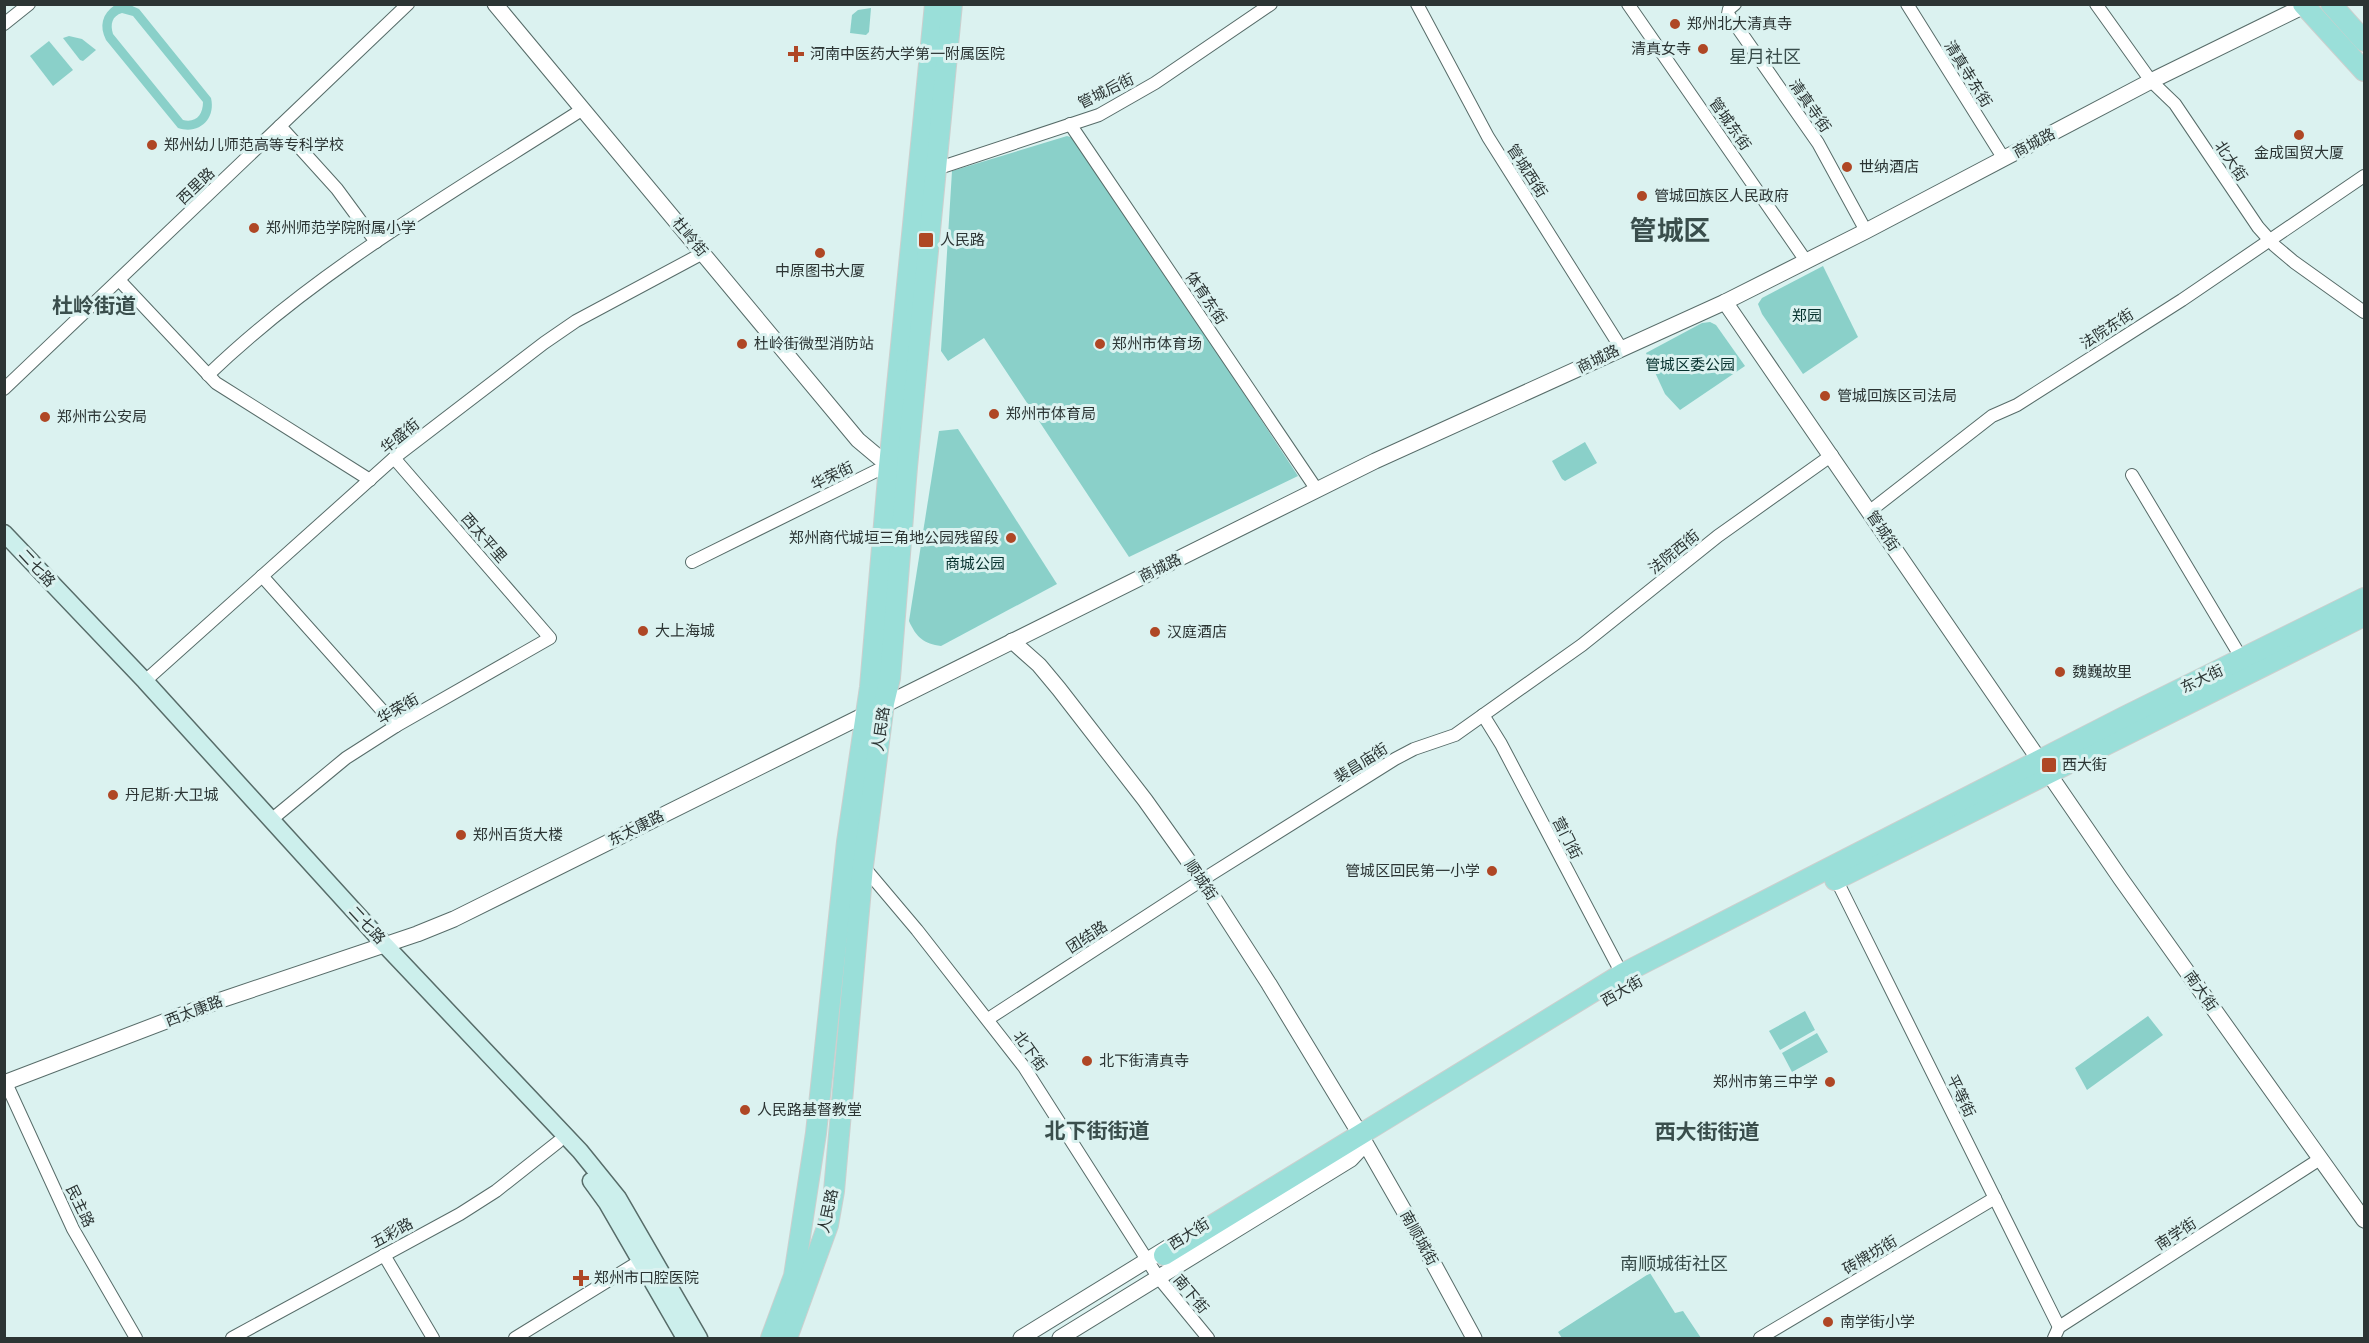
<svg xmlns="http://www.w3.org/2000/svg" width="2369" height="1343" viewBox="0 0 2369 1343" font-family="Figtree,'Noto Sans SC',sans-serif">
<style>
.green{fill:#8ad0c9;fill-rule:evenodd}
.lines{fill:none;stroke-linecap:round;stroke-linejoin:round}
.minor-casing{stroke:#576c69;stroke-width:14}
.tertiary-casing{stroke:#576c69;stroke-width:17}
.secondary-casing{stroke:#576c69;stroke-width:19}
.primary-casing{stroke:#cccfce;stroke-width:22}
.minor{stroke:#fff;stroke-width:12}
.tertiary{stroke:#fff;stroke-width:15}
.secondary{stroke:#ccefec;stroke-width:16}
.primary{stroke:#9adfd9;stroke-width:20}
.poi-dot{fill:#af4725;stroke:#dbf2f0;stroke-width:2}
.labels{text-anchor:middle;stroke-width:6;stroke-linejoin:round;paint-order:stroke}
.poi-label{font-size:15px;fill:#2c3534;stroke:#dbf2f0;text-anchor:start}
.street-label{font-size:15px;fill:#2c3534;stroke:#dbf2f0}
.park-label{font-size:15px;fill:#05302d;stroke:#dbf2f0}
.quarter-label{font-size:18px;fill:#3a4e4c;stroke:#dbf2f0}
.district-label{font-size:21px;font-weight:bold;fill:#3a4e4c;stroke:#dbf2f0}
.town-label{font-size:27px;font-weight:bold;fill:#3a4e4c;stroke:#dbf2f0}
</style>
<rect width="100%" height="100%" fill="#dbf2f0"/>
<g class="green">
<path d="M115 5H130L139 9 211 98C216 119 199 135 178 128L106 40C99 26 102 14 115 5ZM122 13 133 16 203 102C203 115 196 123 183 120L113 34C110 24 112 16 122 13Z"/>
<polygon points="871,8 869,32 866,35 850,33 852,15 858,10"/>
<polygon points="69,36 82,39 96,50 83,61 80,60 63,38"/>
<polygon points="49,41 73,70 53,86 30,56"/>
<polygon points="1067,136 1077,139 1298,476 1129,557 984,338 948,361 941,351 952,171"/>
<polygon points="1823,266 1858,337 1803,374 1762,314 1758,304 1762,298"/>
<polygon points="1710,322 1716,325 1745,366 1680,410 1665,394 1646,353 1702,323"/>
<path d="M958 429 1057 584 941 646C924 644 916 637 909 621L939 431Z"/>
<polygon points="1585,442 1597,463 1565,481 1562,479 1552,461"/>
<polygon points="1805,1011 1815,1030 1780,1050 1769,1031"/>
<polygon points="2148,1016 2163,1035 2087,1090 2075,1068"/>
<polygon points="1817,1033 1828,1052 1792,1072 1782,1053"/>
<polygon points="1650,1273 1675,1313 1683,1311 1701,1338 1562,1338 1558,1332"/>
</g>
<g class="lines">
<g class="minor-casing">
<g id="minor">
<polyline points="1417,4 1488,137 1621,348"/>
<polyline points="1628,4 1806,261"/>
<polyline points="1735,4 1729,9 1728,14 1818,143 1866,231"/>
<polyline points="1907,4 2004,159"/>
<polyline points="2096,4 2151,81 2175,104 2258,227 2275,246 2294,262 2364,312"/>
<polyline points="4,24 29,4"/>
<polyline points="1070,124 1317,490"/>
<polyline points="280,126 337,189 376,242"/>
<polyline points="936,169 1099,115 1155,83 1271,4"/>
<polyline points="119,280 216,383 370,480"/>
<path d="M208 375C318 269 454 192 583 109"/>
<polyline points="4,389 408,4"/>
<polyline points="2132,475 2242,659"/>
<polyline points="1870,511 1992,416 2017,405 2182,300 2364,176"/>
<polyline points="692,562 878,470 893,466"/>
<polyline points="262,576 396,726"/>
<polyline points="145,681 394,458 544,343 576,321 703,253"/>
<polyline points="1483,715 1501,744 1622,974"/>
<polyline points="271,820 346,758 396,726 550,638 394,458"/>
<polyline points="863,866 917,930 1024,1067 1158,1277 1208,1338"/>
<polyline points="1836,879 2059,1327"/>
<polyline points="988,1019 1202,880 1395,759 1414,749 1455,735 1582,645 1718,536 1832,455"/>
<polyline points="6,1083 73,1229 136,1338"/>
<polyline points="384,1255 433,1338"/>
<polyline points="232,1338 460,1214 496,1191 558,1142"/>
<polyline points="515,1338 640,1261"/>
<polyline points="1760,1338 1995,1198"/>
<polyline points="2054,1338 2059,1327 2320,1159"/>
</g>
</g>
<g class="tertiary-casing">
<g id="tertiary">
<polyline points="495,4 858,440 889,466"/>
<polyline points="1725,302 2121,879 2364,1220"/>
<polyline points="1012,641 1039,665 1059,689 1145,800 1202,880 1269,984 1360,1134 1419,1237 1474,1338"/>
<polyline points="4,1083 221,1000 417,934 454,919 1375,461 1725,302 1866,231 2151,81 2308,4"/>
<polyline points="1021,1338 1172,1245"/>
<polyline points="1060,1338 1351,1159 1365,1144"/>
</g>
</g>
<g class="secondary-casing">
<g id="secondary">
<polyline points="4,533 145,681 385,945 580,1151 618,1198 699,1338"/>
<polyline points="591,1181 607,1203 685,1338"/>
</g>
</g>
<g class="primary-casing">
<g id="primary">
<polyline points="2303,4 2364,71"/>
<polyline points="2331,4 2364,41"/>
<polyline points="1835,880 2364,616"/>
<polyline points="1164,1255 1622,974 2124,717 2364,598"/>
<polyline points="771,1338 794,1276 816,1133 847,842 870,687 889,466 935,4"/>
<polyline points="787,1338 828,1225 834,1191 863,866 884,703 890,678 907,467 952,4"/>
</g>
</g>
<use href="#minor" class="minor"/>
<use href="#tertiary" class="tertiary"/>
<use href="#secondary" class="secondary"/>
<use href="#primary" class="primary"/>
</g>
<g class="poi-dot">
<circle cx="1675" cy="24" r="6"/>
<circle cx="1703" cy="49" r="6"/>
<path d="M793 45h6v6h6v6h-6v6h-6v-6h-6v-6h6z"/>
<circle cx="2299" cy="135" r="6"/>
<circle cx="152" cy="145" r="6"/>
<circle cx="1847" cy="167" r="6"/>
<circle cx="1642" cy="196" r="6"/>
<circle cx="254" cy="228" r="6"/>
<rect x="918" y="232" width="16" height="16" rx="3"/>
<circle cx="820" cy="253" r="6"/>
<circle cx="742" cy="344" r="6"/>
<circle cx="1100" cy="344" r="6"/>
<circle cx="1825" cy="396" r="6"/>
<circle cx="994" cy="414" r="6"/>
<circle cx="45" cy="417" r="6"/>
<circle cx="1011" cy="538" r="6"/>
<circle cx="643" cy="631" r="6"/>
<circle cx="1155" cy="632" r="6"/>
<circle cx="2060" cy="672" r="6"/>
<rect x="2041" y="757" width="16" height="16" rx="3"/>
<circle cx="113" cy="795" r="6"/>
<circle cx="461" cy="835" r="6"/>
<circle cx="1492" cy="871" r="6"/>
<circle cx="1087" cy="1061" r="6"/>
<circle cx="1830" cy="1082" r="6"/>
<circle cx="745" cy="1110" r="6"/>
<path d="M578 1269h6v6h6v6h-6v6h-6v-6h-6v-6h6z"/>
<circle cx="1828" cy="1322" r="6"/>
</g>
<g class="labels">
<g class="poi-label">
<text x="1687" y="29">郑州北大清真寺</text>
<text x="1691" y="54" text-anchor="end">清真女寺</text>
<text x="810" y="59">河南中医药大学第一附属医院</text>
<text x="164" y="150">郑州幼儿师范高等专科学校</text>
<text x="2299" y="158" text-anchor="middle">金成国贸大厦</text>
<text x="1859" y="172">世纳酒店</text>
<text x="1654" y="201">管城回族区人民政府</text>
<text x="266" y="233">郑州师范学院附属小学</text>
<text x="940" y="245">人民路</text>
<text x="820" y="276" text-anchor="middle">中原图书大厦</text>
<text x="754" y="349">杜岭街微型消防站</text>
<text x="1112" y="349">郑州市体育场</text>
<text x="1837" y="401">管城回族区司法局</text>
<text x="1006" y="419">郑州市体育局</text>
<text x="57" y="422">郑州市公安局</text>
<text x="999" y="543" text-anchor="end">郑州商代城垣三角地公园残留段</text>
<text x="655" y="636">大上海城</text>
<text x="1167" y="637">汉庭酒店</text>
<text x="2072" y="677">魏巍故里</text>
<text x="2062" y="770">西大街</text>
<text x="125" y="800">丹尼斯·大卫城</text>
<text x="473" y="840">郑州百货大楼</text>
<text x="1480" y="876" text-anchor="end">管城区回民第一小学</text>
<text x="1099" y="1066">北下街清真寺</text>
<text x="1818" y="1087" text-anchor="end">郑州市第三中学</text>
<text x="757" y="1115">人民路基督教堂</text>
<text x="594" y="1283">郑州市口腔医院</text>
<text x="1840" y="1327">南学街小学</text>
</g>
<g class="street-label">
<text transform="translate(1968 74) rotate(58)" y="5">清真寺东街</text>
<text transform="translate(1106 91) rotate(-26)" y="5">管城后街</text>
<text transform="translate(1810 106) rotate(55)" y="5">清真寺街</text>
<text transform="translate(1730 124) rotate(55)" y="5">管城东街</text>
<text transform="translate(2034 143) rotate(-28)" y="5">商城路</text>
<text transform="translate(2231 161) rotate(56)" y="5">北大街</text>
<text transform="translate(1527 171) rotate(57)" y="5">管城西街</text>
<text transform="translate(196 186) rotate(-44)" y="5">西里路</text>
<text transform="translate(690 237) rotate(50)" y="5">杜岭街</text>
<text transform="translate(1206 298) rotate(56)" y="5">体育东街</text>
<text transform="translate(2107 329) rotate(-33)" y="5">法院东街</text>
<text transform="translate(1598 359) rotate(-26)" y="5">商城路</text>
<text transform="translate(400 436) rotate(-39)" y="5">华盛街</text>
<text transform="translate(832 476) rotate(-26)" y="5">华荣街</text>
<text transform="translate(1883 531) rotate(56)" y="5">管城街</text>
<text transform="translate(484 538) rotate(49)" y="5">西太平里</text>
<text transform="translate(1674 552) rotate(-39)" y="5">法院西街</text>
<text transform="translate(37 568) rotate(47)" y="5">二七路</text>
<text transform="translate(1160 568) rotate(-26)" y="5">商城路</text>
<text transform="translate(2202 679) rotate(-26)" y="5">东大街</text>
<text transform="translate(398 709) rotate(-30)" y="5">华荣街</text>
<text transform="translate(881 729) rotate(-82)" y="5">人民路</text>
<text transform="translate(1361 763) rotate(-32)" y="5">裴昌庙街</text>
<text transform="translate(636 828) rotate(-27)" y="5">东太康路</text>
<text transform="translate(1567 838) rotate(63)" y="5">营门街</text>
<text transform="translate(1201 880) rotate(56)" y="5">顺城街</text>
<text transform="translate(367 925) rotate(47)" y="5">二七路</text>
<text transform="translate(1087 937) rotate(-33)" y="5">团结路</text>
<text transform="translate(1622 991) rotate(-30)" y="5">西大街</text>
<text transform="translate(2201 991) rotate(55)" y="5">南大街</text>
<text transform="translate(194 1011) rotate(-21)" y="5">西太康路</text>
<text transform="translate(1030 1051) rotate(54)" y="5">北下街</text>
<text transform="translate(1961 1096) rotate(64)" y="5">平等街</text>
<text transform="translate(80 1206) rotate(64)" y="5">民主路</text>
<text transform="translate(828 1211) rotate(-78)" y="5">人民路</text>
<text transform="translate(392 1233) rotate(-29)" y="5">五彩路</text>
<text transform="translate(1189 1234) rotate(-32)" y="5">西大街</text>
<text transform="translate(2176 1234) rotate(-33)" y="5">南学街</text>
<text transform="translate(1419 1238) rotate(61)" y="5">南顺城街</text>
<text transform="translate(1870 1255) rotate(-31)" y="5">砖牌坊街</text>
<text transform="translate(1191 1294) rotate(50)" y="5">南下街</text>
</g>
<g class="park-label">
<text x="1807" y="321">郑园</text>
<text x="1690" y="370">管城区委公园</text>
<text x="975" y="569">商城公园</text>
</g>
<g class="quarter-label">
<text x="1765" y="63">星月社区</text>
<text x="1674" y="1270">南顺城街社区</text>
</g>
<g class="district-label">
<text x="94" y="313">杜岭街道</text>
<text x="1097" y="1138">北下街街道</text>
<text x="1707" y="1139">西大街街道</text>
</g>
<g class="town-label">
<text x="1670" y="240">管城区</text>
</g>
</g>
<rect width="2369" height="1343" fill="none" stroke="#2c3534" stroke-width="12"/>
</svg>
